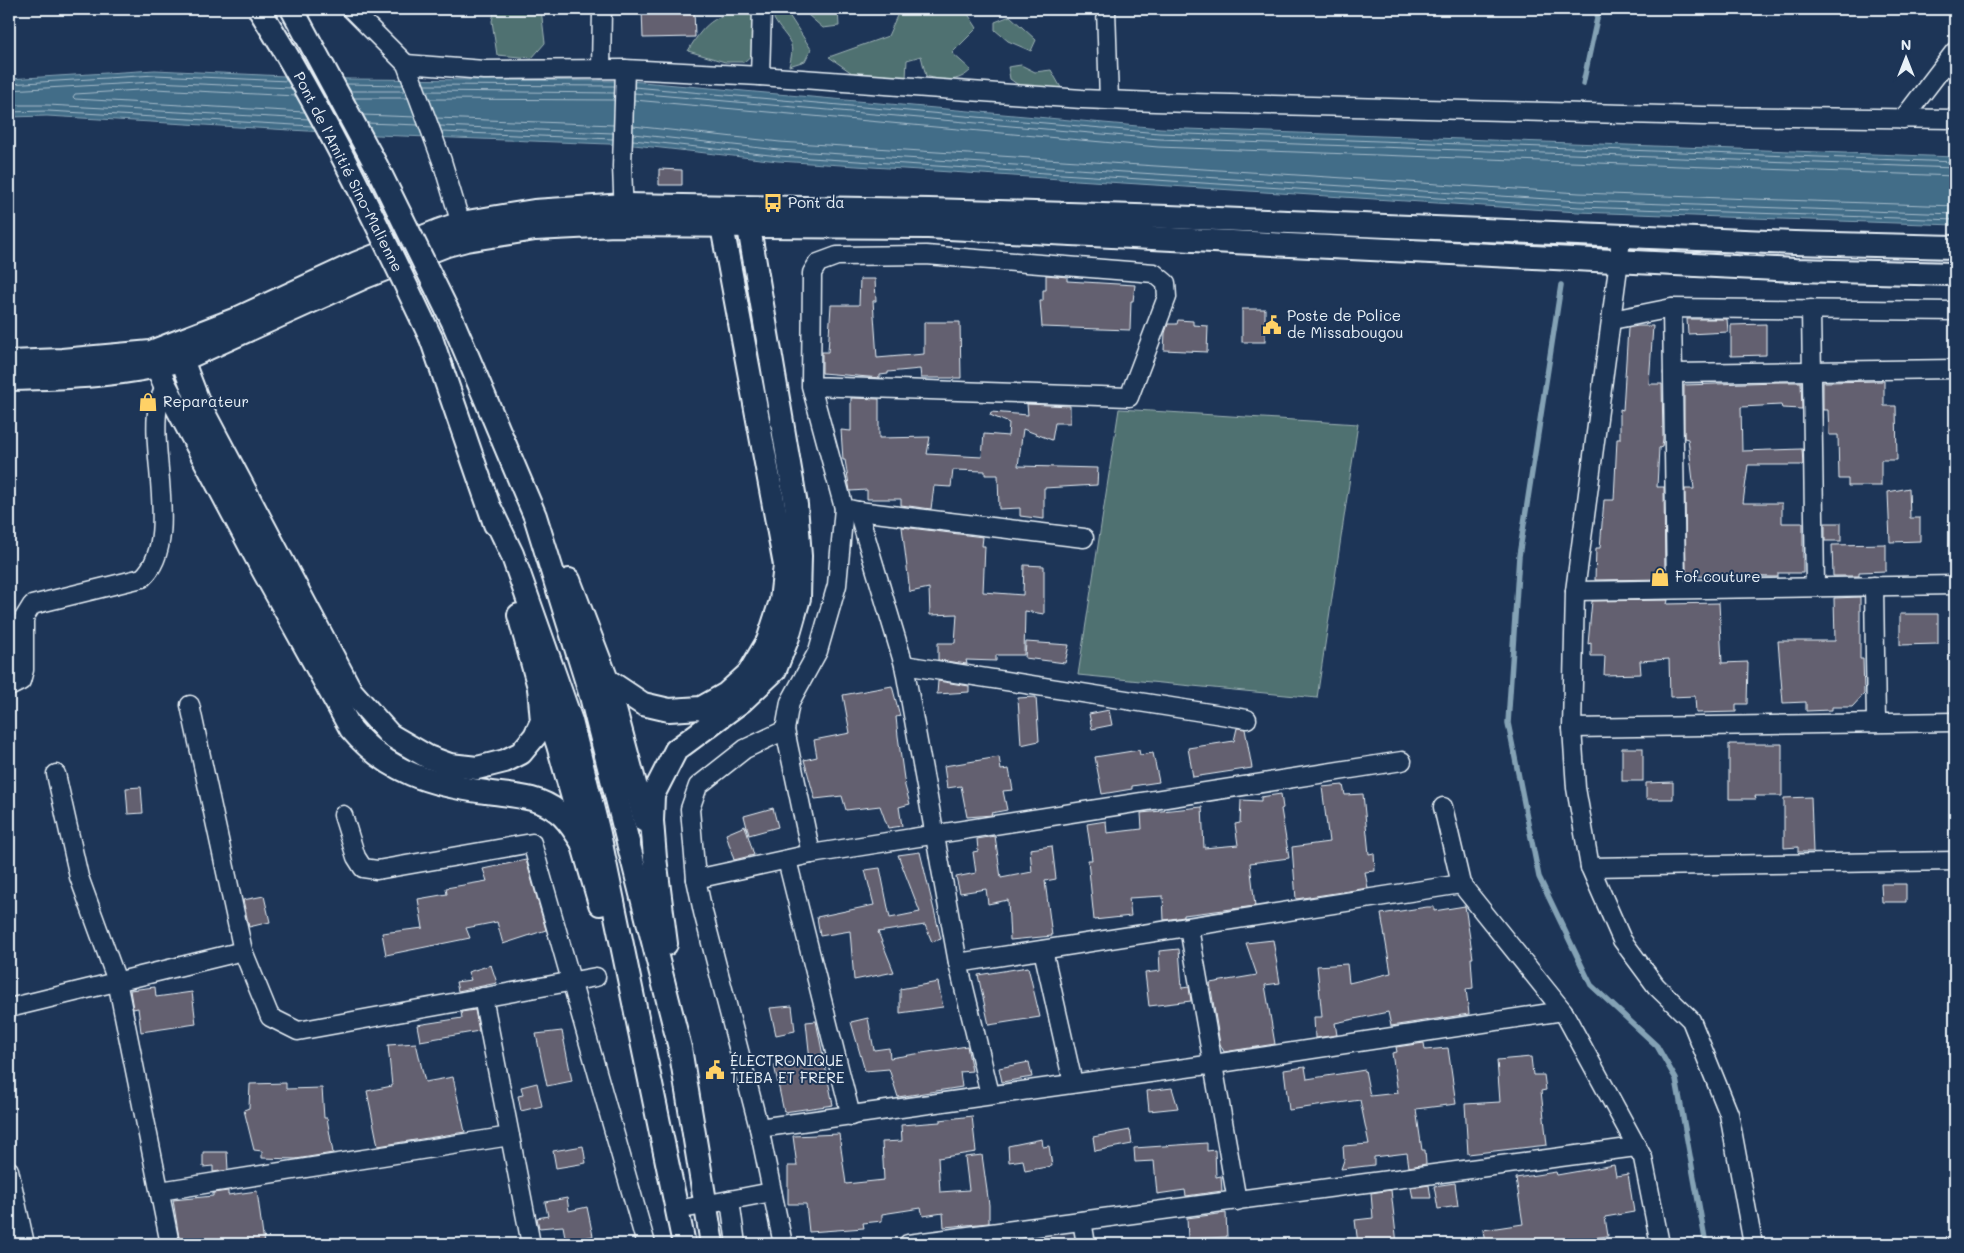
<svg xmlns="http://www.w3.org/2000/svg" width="1964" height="1253" viewBox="0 0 1964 1253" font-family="Mali,sans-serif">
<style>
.built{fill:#32425e}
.green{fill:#507171;stroke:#9cb1b4}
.water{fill:#426d88;stroke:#84a2b5}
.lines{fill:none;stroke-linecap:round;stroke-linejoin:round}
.shore{stroke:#a6bccb;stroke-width:1}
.stream{stroke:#84a2b5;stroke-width:5.5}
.building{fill:#63606f;stroke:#e8f1f8}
.minor-casing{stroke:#e8f1f8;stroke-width:21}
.major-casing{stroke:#e8f1f8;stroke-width:26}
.minor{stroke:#1d3557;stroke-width:18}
.major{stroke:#1d3557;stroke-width:22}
.major-bridge-casing{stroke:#e8f1f8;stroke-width:26;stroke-linecap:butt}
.major-bridge{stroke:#1d3557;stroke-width:22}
.labels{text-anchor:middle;stroke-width:4;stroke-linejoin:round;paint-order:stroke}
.street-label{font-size:15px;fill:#e8f1f8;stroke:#1d3557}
.poi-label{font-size:15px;fill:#e8f1f8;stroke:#1d3557;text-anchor:start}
</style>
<rect width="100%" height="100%" fill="#1d3557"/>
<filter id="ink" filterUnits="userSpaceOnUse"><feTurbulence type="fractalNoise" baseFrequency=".02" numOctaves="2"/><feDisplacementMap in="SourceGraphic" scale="10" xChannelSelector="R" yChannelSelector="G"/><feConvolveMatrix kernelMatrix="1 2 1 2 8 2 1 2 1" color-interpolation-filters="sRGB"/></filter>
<g filter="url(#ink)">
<polygon class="built" points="1079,1227 1081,1244 962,1244"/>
<g class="green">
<polygon points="495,9 541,9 545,43 532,58 497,55 492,21"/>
<path d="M754 9V53L744 62H725L688 51C706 20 718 13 754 9Z"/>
<path d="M775 9H785L811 49 805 61 789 66C797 39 786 40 774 19Z"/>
<polygon points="810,9 838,9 839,26 823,28 808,15"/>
<path d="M900 9 966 11 977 28 952 53 971 70C958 83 943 81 926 76L921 56 907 60 906 78 852 73 829 57 888 36Z"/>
<polygon points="1010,16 1036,40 1031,51 1008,41 995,30 995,22"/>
<polygon points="1021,65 1035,72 1051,70 1064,93 1021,87 1010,79 1008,67"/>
<polygon points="1119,409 1358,424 1317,698 1078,675"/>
</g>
<polygon class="water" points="155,70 349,79 631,81 1160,128 1955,157 1955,225 1578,212 778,161 634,145 377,135 47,116 9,117 9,79"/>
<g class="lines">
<g class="shore">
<polyline points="9,84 155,75 288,81"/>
<polyline points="347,84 403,85"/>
<polyline points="424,85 614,86"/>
<polyline points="634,87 1159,133 1955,162"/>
<polyline points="9,90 155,82 291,88"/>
<polyline points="350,91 405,91"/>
<polyline points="427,91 614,93"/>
<polyline points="634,93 1159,139 1955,168"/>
<polyline points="296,96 155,89 75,94 73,97 75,99 304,112"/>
<polyline points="354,98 408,98"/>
<polyline points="430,99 614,100"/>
<polyline points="634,100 1158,147 1955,176"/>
<polyline points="9,105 48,105 309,119"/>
<polyline points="9,112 48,111 312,126"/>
<polyline points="363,115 415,117"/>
<polyline points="437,118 613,125"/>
<polyline points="367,123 418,125"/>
<polyline points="440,126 613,133"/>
<polyline points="633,126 780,142 1579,193 1955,206"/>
<polyline points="442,132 613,139"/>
<polyline points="633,134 779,150 1579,201 1955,214"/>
<polyline points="633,140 779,156 1579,207 1955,220"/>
</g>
<g class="stream">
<polyline points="1583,84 1599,9"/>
<polyline points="1561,285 1519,556 1508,723 1539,877 1591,985 1657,1046 1676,1079 1706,1244"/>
</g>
</g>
<g class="building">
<polygon points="642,9 694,9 695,37 643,38"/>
<polygon points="659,169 682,170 682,185 659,185"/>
<polygon points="1046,275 1067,277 1067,281 1135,285 1133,301 1131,301 1130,330 1042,327 1040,301 1043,301 1043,290 1046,290"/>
<polygon points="860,279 875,279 876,301 873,301 877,358 924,354 924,322 960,322 961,378 921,378 920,369 888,372 888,374 880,375 880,378 822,373 822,352 828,352 831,305 859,305"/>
<rect x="1242" y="309" width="23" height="33"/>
<polygon points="1687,319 1727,319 1728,332 1688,334"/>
<polygon points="1178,320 1193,321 1193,325 1208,326 1207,352 1164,350 1165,333 1168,324 1177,324"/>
<polygon points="1766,324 1766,355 1731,356 1731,325"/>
<polygon points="1638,326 1653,326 1649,384 1662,384 1663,438 1662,447 1659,448 1657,487 1664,487 1665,579 1595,580 1596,548 1600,548 1604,500 1614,500 1617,439 1620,439 1620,409 1623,410 1628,328"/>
<polygon points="1884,381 1884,406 1896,406 1897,460 1881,460 1881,486 1848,486 1848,479 1839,479 1838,435 1829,435 1828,410 1823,410 1823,382"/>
<polygon points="1777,382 1801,382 1802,409 1782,408 1781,405 1741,407 1742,451 1802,449 1803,465 1748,465 1743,503 1782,503 1782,523 1803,523 1803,573 1778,573 1778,577 1686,576 1685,489 1694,489 1688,439 1684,438 1684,385"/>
<polygon points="851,398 879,399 879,438 930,437 927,454 982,457 984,434 1008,436 1009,423 990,415 991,412 1028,415 1027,404 1070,406 1070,423 1055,423 1052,440 1023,429 1018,466 1098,468 1097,485 1044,488 1044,519 1020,516 1020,508 999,509 998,475 985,475 985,471 953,470 951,487 934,486 931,509 901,505 901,499 867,499 867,490 850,491 845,460 843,460 841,430 851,431"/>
<polygon points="1909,488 1910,518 1920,518 1920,541 1890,542 1888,492"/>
<rect x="1825" y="523" width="16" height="18"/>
<polygon points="902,527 983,537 982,546 985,546 983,592 1023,595 1024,565 1044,566 1044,614 1025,611 1024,655 996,655 996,661 966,660 967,664 938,660 938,643 955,643 957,614 930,615 929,588 910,592"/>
<polygon points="1886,544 1886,571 1859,572 1859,576 1833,576 1832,545"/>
<polygon points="1860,597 1860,659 1863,659 1864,694 1852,707 1832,707 1832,710 1806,711 1806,702 1783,703 1778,641 1835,641 1834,598"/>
<polygon points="1668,600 1667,604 1719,603 1722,663 1748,662 1747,704 1736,704 1736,712 1696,713 1695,696 1670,697 1669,659 1640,661 1641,674 1604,675 1605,656 1591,656 1591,643 1588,644 1592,601"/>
<polygon points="1900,614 1938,614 1938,644 1900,645"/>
<polygon points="1026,642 1069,645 1065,663 1025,658"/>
<polygon points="938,681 969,686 969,692 937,694"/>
<polygon points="892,686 900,716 896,717 898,736 905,786 910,804 899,807 902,826 888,828 880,806 846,810 842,796 815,799 804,760 817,757 814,740 850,733 843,695"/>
<polygon points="1036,697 1039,741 1021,745 1018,698"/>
<polygon points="1109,710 1112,725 1092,729 1089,714"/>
<polygon points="1237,728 1245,729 1252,768 1193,777 1188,748 1234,741"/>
<polygon points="1729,744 1782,744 1782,796 1755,796 1756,799 1729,799"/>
<rect x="1622" y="748" width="21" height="33"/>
<polygon points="1139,750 1140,755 1153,753 1159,782 1132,786 1132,789 1102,794 1095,757"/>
<polygon points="999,757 1001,770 1009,769 1013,790 1003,791 1007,810 991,813 992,815 967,817 961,786 947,788 944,766"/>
<polygon points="1673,782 1673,799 1646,799 1646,783"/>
<polygon points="1343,785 1345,795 1363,794 1369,854 1374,853 1375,871 1365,872 1368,888 1296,899 1292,847 1329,842 1322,787"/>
<polygon points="141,787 143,813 128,814 126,788"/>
<polygon points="1281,794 1283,808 1281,809 1289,858 1250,863 1255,906 1184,915 1184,917 1164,920 1163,896 1129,898 1131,916 1094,920 1088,860 1092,860 1087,824 1106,821 1107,833 1142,829 1141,813 1202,807 1204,848 1238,845 1235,824 1240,823 1241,800 1261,801 1261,797"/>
<polygon points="1811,797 1813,852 1798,852 1798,847 1784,848 1784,798"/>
<polygon points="773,808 778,827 749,835 744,816"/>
<polygon points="745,826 754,855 734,860 726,834"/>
<polygon points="995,836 1001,878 1032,872 1030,849 1052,846 1056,879 1045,881 1052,936 1010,940 1008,900 988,904 986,889 960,893 956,877 976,873 973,852 978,851 977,839"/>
<polygon points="920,852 941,939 932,942 925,925 878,932 894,972 854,980 850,931 820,936 817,917 874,905 865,870 880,868 890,918 920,912 898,855"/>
<polygon points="526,860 546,930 503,944 497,922 466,928 470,938 386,955 382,933 423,928 418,899 447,894 446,888 487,881 483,869"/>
<polygon points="1881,884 1906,884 1906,902 1882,902"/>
<polygon points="264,896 270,922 249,927 243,900"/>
<polygon points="1465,906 1473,958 1471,958 1473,988 1466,989 1469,1014 1391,1026 1388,1012 1335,1023 1337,1035 1315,1038 1314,1017 1322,1017 1317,966 1347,964 1349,983 1391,973 1381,914 1427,907 1434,907 1434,911"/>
<polygon points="1273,940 1280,983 1265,985 1275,1044 1224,1052 1220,1044 1210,983 1257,975 1246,943"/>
<polygon points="1179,949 1182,988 1189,987 1191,1001 1149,1006 1145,973 1160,971 1159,951"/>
<polygon points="491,965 497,983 458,991 456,982 471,980 468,972"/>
<polygon points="1028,967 1040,1017 989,1025 978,975"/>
<polygon points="938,982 943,1007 900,1013 900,989"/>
<polygon points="155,987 156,997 192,992 196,1024 141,1032 138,1008 133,1009 130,990"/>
<polygon points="792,1006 795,1031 776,1035 770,1008"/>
<polygon points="475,1010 479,1031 420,1041 417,1025 462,1018 461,1012"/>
<polygon points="868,1018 874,1050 889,1048 890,1058 967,1046 972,1071 960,1072 962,1087 898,1097 889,1069 865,1071 851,1022"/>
<polygon points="816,1021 833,1105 784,1112 774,1065 810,1060 806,1022"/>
<polygon points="562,1031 572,1081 547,1086 536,1034"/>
<polygon points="416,1043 425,1082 453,1077 465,1132 378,1146 367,1091 392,1086 388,1045"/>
<polygon points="1424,1043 1425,1050 1448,1048 1456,1104 1416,1109 1422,1150 1425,1150 1426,1164 1409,1167 1407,1153 1374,1157 1374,1165 1341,1169 1344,1160 1343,1146 1369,1144 1360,1100 1289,1110 1284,1070 1305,1067 1307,1079 1365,1070 1370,1096 1398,1093 1392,1053 1397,1052 1396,1047"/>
<polygon points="1531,1057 1533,1075 1544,1075 1546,1090 1541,1091 1547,1145 1468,1154 1465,1104 1500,1102 1497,1060"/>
<polygon points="1029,1062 1032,1077 1002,1082 999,1068"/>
<polygon points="286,1083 286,1089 322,1088 324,1118 327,1118 333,1153 296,1159 262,1158 262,1151 254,1150 244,1110 249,1108 250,1084"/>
<polygon points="537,1083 542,1106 521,1111 518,1096 523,1095 521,1087"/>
<polygon points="1172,1088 1178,1108 1149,1111 1147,1091"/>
<polygon points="972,1116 976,1152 938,1158 940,1192 969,1190 965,1157 982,1155 989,1205 989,1223 944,1227 943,1213 923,1216 921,1208 882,1214 882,1221 863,1223 864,1228 809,1232 806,1204 788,1204 788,1166 797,1166 793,1136 839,1134 846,1184 884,1180 882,1142 902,1141 901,1125 940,1122 940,1120"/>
<polygon points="1130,1130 1132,1144 1095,1151 1093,1137"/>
<polygon points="1042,1139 1043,1147 1049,1146 1052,1166 1025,1171 1023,1160 1009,1162 1008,1146"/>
<polygon points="1207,1143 1207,1151 1215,1150 1216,1177 1221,1176 1222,1191 1186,1196 1185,1190 1157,1194 1154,1161 1135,1162 1134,1148"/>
<polygon points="583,1146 586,1163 556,1168 553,1151"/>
<polygon points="203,1152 227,1152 228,1170 213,1172 213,1166 203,1167"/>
<polygon points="1614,1165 1616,1176 1628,1174 1634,1212 1605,1217 1608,1236 1540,1244 1485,1244 1483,1230 1523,1224 1516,1178 1556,1172 1557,1175"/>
<polygon points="1455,1183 1458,1206 1438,1209 1434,1186"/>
<polygon points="1429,1185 1431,1198 1413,1198 1411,1188"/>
<polygon points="1391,1190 1397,1244 1358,1244 1355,1220 1373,1218 1371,1193"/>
<polygon points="228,1191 228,1195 257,1191 264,1244 180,1244 173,1200 213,1196 213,1193"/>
<polygon points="567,1198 569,1211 587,1207 593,1236 566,1242 563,1226 539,1228 537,1218 548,1216 545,1202"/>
<polygon points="1226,1213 1227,1237 1188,1239 1187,1218"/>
</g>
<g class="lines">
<g class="minor-casing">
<g id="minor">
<polyline points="351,9 406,64 442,161 464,234"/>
<polyline points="1106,9 1109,100"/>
<polyline points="406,64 484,70 625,69 760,76 1082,99 1155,102 1703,116 1955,119"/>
<polyline points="601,69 602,9"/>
<polyline points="760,76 762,9"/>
<polyline points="1903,119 1955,51"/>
<polyline points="624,216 622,166 625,69"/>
<polyline points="1621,234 1619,260 1575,591 1572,728 1576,788 1590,867 1622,940 1656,986 1691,1020 1729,1114 1753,1244"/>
<polyline points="1672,308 1676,589"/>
<polyline points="1811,309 1815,587"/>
<polyline points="1612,320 1672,308 1955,311"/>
<polyline points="1673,373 1955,369"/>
<polyline points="811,386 1129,397 1167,297 1166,283 1154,273 926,255 837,256 818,263 812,273 811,386 844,508 858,511 904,665 958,963 990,1094"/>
<polyline points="858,511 1084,538"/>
<polyline points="1874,586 1876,723"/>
<polyline points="1575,591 1955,585"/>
<polyline points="904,665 1247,719"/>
<path d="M9 687 21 681 24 670V618L32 605 142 578C181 544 149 453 158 406 159 399 163 392 165 385"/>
<polyline points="190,705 243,951 270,1017 298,1031 596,977"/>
<polyline points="1572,728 1955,722"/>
<polyline points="785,730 811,854"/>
<polyline points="56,774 79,877 117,981 170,1244"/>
<polyline points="1443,807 1461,884 1563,1011 1643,1158 1660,1244"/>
<polyline points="343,815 356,857 363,868 377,870 532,843 646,1244"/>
<polyline points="787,860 851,1116"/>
<polyline points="1590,867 1955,861"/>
<polyline points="696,879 811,854 1402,761"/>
<polyline points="1189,928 1237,1201"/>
<polyline points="1043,950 1073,1083"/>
<polyline points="958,963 1461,884"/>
<polyline points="483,997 531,1244"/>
<polyline points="9,1008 243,951"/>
<polyline points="759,1128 1214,1064 1563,1011"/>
<polyline points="9,1170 25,1244"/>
<polyline points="160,1191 510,1136"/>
<polyline points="730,1200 736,1244"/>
<polyline points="677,1210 772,1192"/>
<polyline points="1082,1221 1086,1244"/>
<polyline points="783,1244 759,1128 703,912 696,879 690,809 698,786 745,749 785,730 790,702 818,651 837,585 844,508"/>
<polyline points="908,1244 1636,1147"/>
</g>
</g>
<g class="major-casing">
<g id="major">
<polyline points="453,322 535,516 591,696 680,1048 712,1244"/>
<polyline points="431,338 495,524"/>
<polyline points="177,347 199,404 351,691 390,735 428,757 450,765 477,768 505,761 521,753 535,736 542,721 539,687"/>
<path d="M151 353 165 385 263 570 351 729C387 772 431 785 486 792 511 796 537 795 558 812 568 819 575 832 582 842"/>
<polyline points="9,362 62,360 151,352 234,320 357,263 438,231 461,223 534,211 625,205 929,210 1169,217 1794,243 1955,247"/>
<path d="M9 379C68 378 125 376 182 360L365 277 447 245 466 240 535 229 615 225 928 227 1795 270 1955 274"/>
<polyline points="491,510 512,554 571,721 599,834 684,1244"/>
<polyline points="569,580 607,680 643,704 669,710 701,708 726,694 749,673 768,641 781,601 785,565 719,210"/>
<polyline points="519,615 539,687 558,745 577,812 582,842 600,904"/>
<polyline points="607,680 645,821"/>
<polyline points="666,944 655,858 652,821 653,795 676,750 742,701 775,670 788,637 799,598 800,556 796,505 746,210"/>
</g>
</g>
<use href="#minor" class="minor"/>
<use href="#major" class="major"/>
<g class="major-bridge-casing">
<g id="major-bridge">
<path d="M259 9C325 114 378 226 431 338"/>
<polyline points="292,9 377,167 453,322"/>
</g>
</g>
<use href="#major-bridge" class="major-bridge"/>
</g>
</g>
<defs>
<g id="bus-bare" transform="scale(1.5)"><path d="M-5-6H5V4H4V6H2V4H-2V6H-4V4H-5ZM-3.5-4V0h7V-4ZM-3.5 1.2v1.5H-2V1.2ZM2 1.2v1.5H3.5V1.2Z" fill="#ffd166" stroke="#1d3557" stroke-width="2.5" paint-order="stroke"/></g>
<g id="civic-bare" transform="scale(1.5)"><path d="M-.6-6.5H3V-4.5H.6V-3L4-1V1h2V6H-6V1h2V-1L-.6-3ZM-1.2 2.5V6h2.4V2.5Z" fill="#ffd166" stroke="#1d3557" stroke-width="2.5" paint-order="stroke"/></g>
<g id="shop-bare" transform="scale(1.5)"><path d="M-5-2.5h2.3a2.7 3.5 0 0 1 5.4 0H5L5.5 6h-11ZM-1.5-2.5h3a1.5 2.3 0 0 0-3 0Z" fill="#ffd166" stroke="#1d3557" stroke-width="2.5" paint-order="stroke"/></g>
</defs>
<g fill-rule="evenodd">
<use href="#bus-bare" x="773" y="203"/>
<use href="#civic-bare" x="1272" y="325"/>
<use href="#shop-bare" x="148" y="402"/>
<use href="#shop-bare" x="1660" y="577"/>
<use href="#civic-bare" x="715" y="1070"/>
</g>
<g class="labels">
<g class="street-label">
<text transform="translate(348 172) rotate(63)" y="5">Pont de l'Amitié Sino-Malienne</text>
</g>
<g class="poi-label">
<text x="788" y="208">Pont da</text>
<text x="1287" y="321">Poste de Police<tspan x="1287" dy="17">de Missabougou</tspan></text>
<text x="163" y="407">Reparateur</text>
<text x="1675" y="582">Fof couture</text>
<text x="730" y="1066">ÉLECTRONIQUE<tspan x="730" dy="17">TIEBA ET FRERE</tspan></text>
</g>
</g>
<rect width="1964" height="1253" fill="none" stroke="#1d3557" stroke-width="30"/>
<rect x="15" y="15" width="1934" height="1223" fill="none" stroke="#e8f1f8" stroke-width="2" filter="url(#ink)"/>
<g transform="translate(1906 58)" stroke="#1d3557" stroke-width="4" paint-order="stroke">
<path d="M0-4L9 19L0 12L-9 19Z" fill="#e8f1f8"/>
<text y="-8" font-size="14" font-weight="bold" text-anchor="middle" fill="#e8f1f8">N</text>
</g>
</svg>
